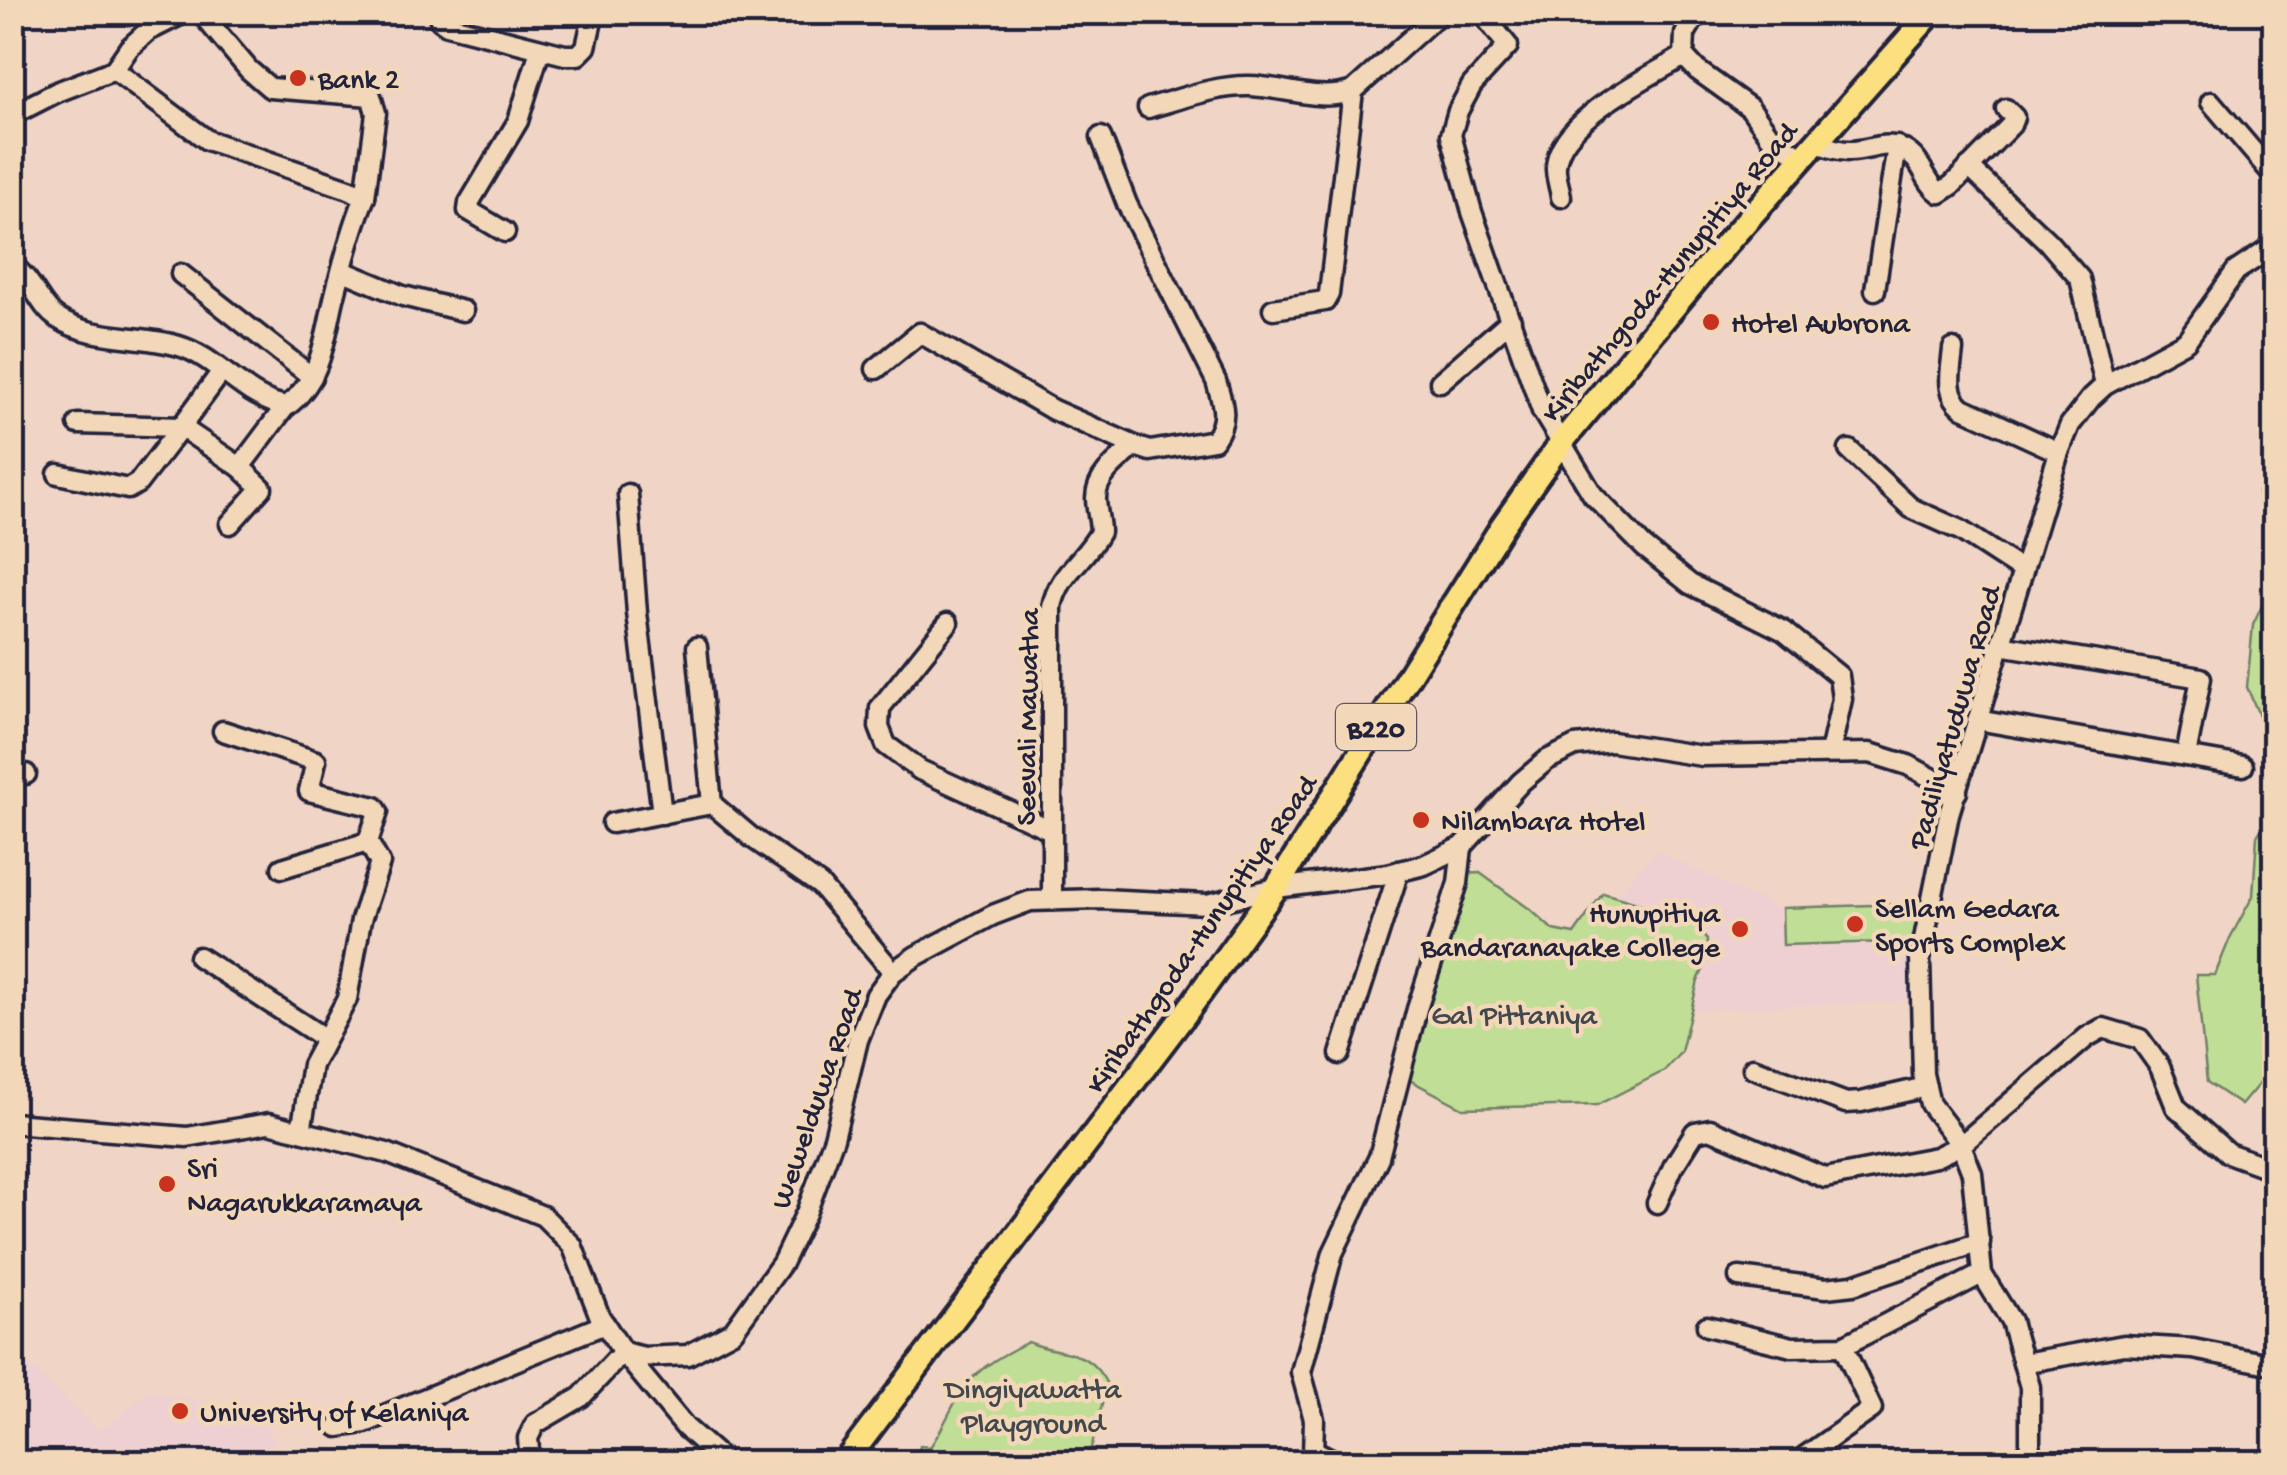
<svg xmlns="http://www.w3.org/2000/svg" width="2287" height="1475" viewBox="0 0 2287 1475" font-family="'Gochi Hand',sans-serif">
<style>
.built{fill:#eed0d3}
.green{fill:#c0de95;stroke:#718068;stroke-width:2.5}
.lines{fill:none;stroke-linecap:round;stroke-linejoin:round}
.minor-casing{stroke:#22223b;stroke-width:25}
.major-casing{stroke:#22223b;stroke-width:30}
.minor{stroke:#f2d7b9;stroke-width:18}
.major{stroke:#fce080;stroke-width:22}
.poi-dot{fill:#c8321e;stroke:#f2d7b9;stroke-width:4}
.labels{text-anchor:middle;stroke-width:9;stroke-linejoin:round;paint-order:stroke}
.shield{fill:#f2d7b9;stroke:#605861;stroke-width:2.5}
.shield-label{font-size:28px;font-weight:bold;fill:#22223b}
.poi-label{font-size:30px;fill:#22223b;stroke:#f2d7b9;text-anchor:start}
.street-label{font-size:30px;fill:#22223b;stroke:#f2d7b9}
.park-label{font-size:30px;fill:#42484d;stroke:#f2d7b9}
</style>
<rect width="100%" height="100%" fill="#f0d4c5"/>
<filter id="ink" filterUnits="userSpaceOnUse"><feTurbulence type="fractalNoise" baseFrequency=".01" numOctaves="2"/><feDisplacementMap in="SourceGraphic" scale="20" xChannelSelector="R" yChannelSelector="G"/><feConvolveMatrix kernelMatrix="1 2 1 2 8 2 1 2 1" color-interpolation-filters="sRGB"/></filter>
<g filter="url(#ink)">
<g class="built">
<polygon points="1656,850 1737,890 1782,908 1783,945 1924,941 1920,1000 1690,1010 1706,963 1688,918 1616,896"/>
<polygon points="13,1351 99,1432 149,1391 212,1404 256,1418 267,1426 282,1462 13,1462"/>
</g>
<g class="green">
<polygon points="2267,595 2274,599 2274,751 2247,687 2253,625"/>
<polygon points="2274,810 2274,1066 2241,1105 2207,1082 2196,975 2215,975 2230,938 2253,896 2257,836"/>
<polygon points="1480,873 1531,910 1553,930 1574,934 1603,893 1688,918 1707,940 1706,963 1698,981 1681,1052 1664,1071 1597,1105 1463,1108 1400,1075 1459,874"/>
<polygon points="1932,903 1924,941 1783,945 1782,908"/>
<path d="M1028 1342C1064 1357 1086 1345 1107 1384L1092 1445 1084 1462H916L920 1446 930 1447C945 1427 952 1402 967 1384 981 1366 1008 1352 1028 1342Z"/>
</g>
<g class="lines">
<g class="minor-casing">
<g id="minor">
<polyline points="200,12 249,70 270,88 371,96 376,113 365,197"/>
<polyline points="439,12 440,20 447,25 565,55 578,55 586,47 594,12"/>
<polyline points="1481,12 1508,46 1472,85 1458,111 1451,135 1472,212 1542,411 1593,495 1644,547 1690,584 1784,631 1839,676 1842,699 1830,753"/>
<polyline points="1698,12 1685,34 1684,56 1697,70 1750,108 1770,136 1803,158"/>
<polyline points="2211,102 2274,176"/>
<path d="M1148 108C1181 99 1216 85 1250 86 1285 87 1320 103 1353 91L1441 12"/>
<polyline points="12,115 57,92 114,70 129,48 148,31 186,12"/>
<path d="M1101 137 1127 204 1216 381C1223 404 1229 419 1214 440L1150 451 1135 446"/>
<path d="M1816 143C1826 146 1837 151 1848 151 1868 152 1884 139 1904 150 1923 160 1925 183 1940 193L1952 185 2011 125 2014 117 2006 109"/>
<polyline points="1969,167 2048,242 2080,279 2105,385"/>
<path d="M1561 197C1560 188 1555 176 1556 166 1559 119 1648 78 1684 56"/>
<polyline points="505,232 468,210 469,203 518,121 540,50"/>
<path d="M12 265C34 281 39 306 57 318 92 341 140 334 179 346 219 358 245 400 287 406 323 379 325 335 335 295 343 263 352 228 365 197L349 189 207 140 114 70"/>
<polyline points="343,271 403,296 463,311"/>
<polyline points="181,274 312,377"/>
<polyline points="1875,290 1897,146"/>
<polyline points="1273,309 1325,301 1329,294 1353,91"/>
<path d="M1953 349C1951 372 1944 393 1963 408L2059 452"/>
<path d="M876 369 920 333 1053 410 1135 446C1119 460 1096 476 1096 498 1096 510 1100 520 1100 532 1085 560 1058 574 1052 607V900"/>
<polyline points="1440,382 1511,320"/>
<polyline points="78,424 181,427 222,371"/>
<polyline points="1849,450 1911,508 1960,530 2023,571"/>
<polyline points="58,474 128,489 138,483 181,427 240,467 285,407"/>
<polyline points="2270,493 2274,495"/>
<polyline points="628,494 637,613 662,814"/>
<polyline points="230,524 262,488 240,467"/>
<polyline points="948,623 880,708 879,727 886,745 920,770 1051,830"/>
<polyline points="2000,645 2201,678 2186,756"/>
<polyline points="697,647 712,804"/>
<polyline points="1977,720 2243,766"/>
<polyline points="223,731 316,761 309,791 375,807 378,812 368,842 380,863 361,920 347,999 312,1065 301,1131"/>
<polyline points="12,774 26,774"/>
<polyline points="612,823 712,804 751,837 820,885 893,972"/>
<polyline points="282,868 368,842"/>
<polyline points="199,957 324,1038"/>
<polyline points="1340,1054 1399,871"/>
<polyline points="1753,1068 1846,1103 1861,1102 1926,1087"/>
<polyline points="12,1123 187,1137 269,1123 387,1153 543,1216 572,1245 600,1317 623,1352 685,1427 725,1462"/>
<polyline points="1657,1203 1673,1167 1695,1132 1710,1129 1825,1178 1936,1157 1961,1145 2087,1037 2103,1028 2140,1039 2160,1067 2176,1107 2228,1153 2274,1170"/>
<polyline points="1739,1277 1826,1288 1853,1285 1980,1242"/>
<polyline points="1707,1326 1792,1347 1843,1346 1982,1274"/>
<polyline points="623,1352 644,1357 688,1355 733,1331 782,1263 806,1213 834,1138 858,1040 876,995 893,972 916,956 993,915 1030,901 1100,899 1207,904 1276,888 1388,874 1424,865 1462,847 1521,782 1547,760 1575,746 1612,742 1702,756 1870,753 1908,765 1957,792"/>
<polyline points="2023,1363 2124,1345 2193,1349 2274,1365"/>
<polyline points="338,1427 365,1423 605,1324"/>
<polyline points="1313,1450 1337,1462"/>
<polyline points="530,1462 528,1438 535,1424 581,1397 623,1352"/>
<polyline points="1308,1462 1313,1456 1314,1419 1301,1372 1333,1253 1379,1157 1417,1009 1458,883 1462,847"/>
<polyline points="1797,1462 1872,1409 1843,1346"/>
<polyline points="2026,1462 2030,1443 2030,1387 2011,1321 1982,1274 1972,1173 1961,1145 1930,1104 1923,1074 1920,959 1949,814 2059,452 2070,425 2091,398 2105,385 2186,341 2236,271 2274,246"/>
</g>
</g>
<g class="major-casing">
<polyline id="major" points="845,1462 1185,1014 1276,888 1503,525 1561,443 1726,244 1932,12"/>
</g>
<use href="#minor" class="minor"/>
<use href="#major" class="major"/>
</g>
</g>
<g class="poi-dot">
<circle cx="298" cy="78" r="10"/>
<circle cx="1711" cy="322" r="10"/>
<circle cx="1421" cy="820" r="10"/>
<circle cx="1855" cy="924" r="10"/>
<circle cx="1740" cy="929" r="10"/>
<circle cx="167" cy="1184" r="10"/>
<circle cx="180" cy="1411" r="10"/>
</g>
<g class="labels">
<rect class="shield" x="1336" y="704" width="80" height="46" rx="8"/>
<g class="shield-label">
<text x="1376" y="737">B220</text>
</g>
<g class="poi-label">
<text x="318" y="88">Bank 2</text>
<text x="1731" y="332">Hotel Aubrona</text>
<text x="1441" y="830">Nilambara Hotel</text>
<text x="1875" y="917">Sellam Gedara<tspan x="1875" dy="34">Sports Complex</tspan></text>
<text x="1720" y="922" text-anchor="end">Hunupitiya<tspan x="1720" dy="34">Bandaranayake College</tspan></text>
<text x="187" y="1177">Sri<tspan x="187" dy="34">Nagarukkaramaya</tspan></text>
<text x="200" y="1421">University of Kelaniya</text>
</g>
<g class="street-label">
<text transform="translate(1668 271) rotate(-50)" y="10">Kiribathgoda-Hunupitiya Road</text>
<text transform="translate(1026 717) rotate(-89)" y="10">Seevali Mawatha</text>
<text transform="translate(1953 717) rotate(-74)" y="10">Padiliyatuduwa Road</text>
<text transform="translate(1200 933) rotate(-55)" y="10">Kiribathgoda-Hunupitiya Road</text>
<text transform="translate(815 1098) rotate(-71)" y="10">Wewelduwa Road</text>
</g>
<g class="park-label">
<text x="1514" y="1024">Gal Pittaniya</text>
<text x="1033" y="1398">Dingiyawatta<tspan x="1033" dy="34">Playground</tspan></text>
</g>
</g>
<rect width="2287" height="1475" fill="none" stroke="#f2d7b9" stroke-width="50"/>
<rect x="25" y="25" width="2237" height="1425" fill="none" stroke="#22223b" stroke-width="4" filter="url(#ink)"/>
</svg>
